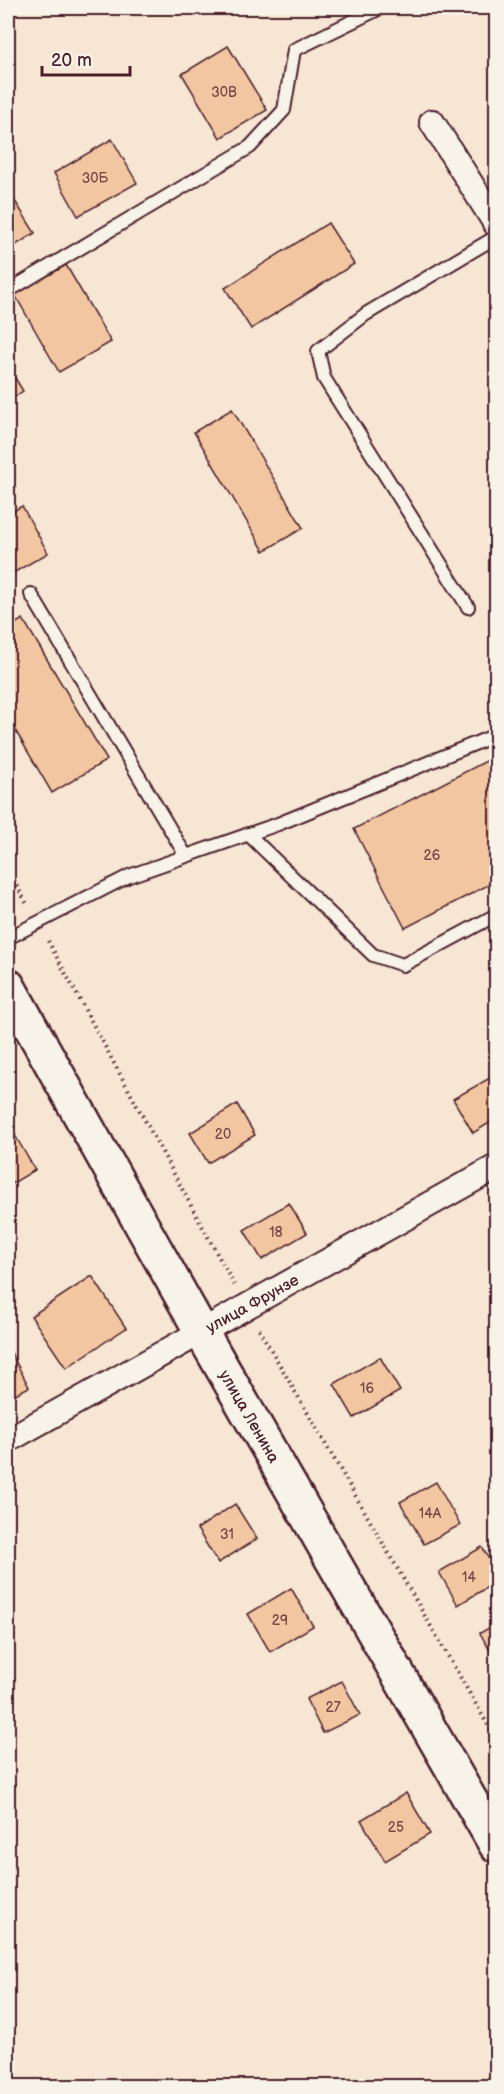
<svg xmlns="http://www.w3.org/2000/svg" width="504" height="2094" viewBox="0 0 504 2094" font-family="'Balsamiq Sans',sans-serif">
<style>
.building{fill:#f3c6a2;stroke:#4a1f2b;stroke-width:1.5}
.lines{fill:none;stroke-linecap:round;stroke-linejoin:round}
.service-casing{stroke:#4a1f2b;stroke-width:16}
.minor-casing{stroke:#4a1f2b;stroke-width:28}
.secondary-casing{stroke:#4a1f2b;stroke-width:38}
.path{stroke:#4a1f2b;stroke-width:4;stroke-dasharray:1.5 4.5;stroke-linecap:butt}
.service{stroke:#f7f3e8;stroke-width:12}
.minor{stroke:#f7f3e8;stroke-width:24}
.secondary{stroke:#f7f3e8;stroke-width:33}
.labels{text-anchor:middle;stroke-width:6;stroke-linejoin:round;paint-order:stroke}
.number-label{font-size:14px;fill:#744949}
.street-label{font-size:16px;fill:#4a1f2b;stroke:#f7f3e8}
</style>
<rect width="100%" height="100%" fill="#f6e6d3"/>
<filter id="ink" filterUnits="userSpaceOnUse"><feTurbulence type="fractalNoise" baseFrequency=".0167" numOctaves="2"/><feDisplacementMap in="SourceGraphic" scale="12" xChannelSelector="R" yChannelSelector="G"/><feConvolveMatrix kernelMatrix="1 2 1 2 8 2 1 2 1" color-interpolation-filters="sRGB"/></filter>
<g filter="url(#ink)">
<g class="building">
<polygon points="228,46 267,110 220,138 182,74"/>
<polygon points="112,139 137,183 78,216 54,173"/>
<polygon points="8,190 35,233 8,250"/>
<polygon points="328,223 354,264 251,329 225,288"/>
<polygon points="66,265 111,342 59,372 15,295"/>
<polygon points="8,366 23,391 8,401"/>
<polygon points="232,409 303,528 264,551 194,432"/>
<polygon points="22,506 48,553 8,576 8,514"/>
<polygon points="23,619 107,760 52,793 8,718 8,628"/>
<polygon points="496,756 496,881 405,928 354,829"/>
<polygon points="495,1075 496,1119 473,1133 453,1099"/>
<polygon points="237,1104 255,1135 208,1163 190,1133"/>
<polygon points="8,1123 35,1170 8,1186"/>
<polygon points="289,1203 307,1233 262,1260 244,1230"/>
<polygon points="92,1276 126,1328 66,1368 31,1316"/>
<polygon points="8,1347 29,1387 8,1398"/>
<polygon points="380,1357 400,1391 354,1418 334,1384"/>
<polygon points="436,1482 460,1525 424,1544 400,1502"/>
<polygon points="235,1504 257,1539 218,1563 197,1529"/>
<polygon points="482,1547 496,1572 496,1582 458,1605 439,1572"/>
<polygon points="291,1588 313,1626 270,1652 248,1614"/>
<polygon points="496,1624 496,1661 480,1633"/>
<polygon points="342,1681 360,1715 323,1733 306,1699"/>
<polygon points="406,1793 430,1834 385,1861 361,1820"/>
</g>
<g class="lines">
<g class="service-casing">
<g id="service">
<polyline points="8,291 250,147 284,110 294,50 380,8"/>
<polyline points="31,594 186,856"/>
<polyline points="468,607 324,378 318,351 366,314 496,237"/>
<polyline points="248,834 373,955 403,965 496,915"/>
<polyline points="8,938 129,876 278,824 496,735"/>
</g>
</g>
<g class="minor-casing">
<g id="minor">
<polyline points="432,122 496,224"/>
<polyline points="8,1440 496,1167"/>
</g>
</g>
<g class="secondary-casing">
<polyline id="secondary" points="8,986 201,1331 496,1845"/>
</g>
<g class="path">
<polyline points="8,870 28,906"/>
<polyline points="48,941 234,1285"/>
<polyline points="259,1329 496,1739"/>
</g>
<use href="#service" class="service"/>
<use href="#minor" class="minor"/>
<use href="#secondary" class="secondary"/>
</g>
</g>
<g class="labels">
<g class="number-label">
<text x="224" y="97">30В</text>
<text x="95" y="183">30Б</text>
<text x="432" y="860">26</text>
<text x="223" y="1139">20</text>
<text x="276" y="1237">18</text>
<text x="367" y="1393">16</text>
<text x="430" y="1518">14А</text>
<text x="227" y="1539">31</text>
<text x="469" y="1582">14</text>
<text x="280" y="1625">29</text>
<text x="333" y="1712">27</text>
<text x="396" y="1832">25</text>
</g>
<g class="street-label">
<text transform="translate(252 1303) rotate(-29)" y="6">улица Фрунзе</text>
<text transform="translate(250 1416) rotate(60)" y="6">улица Ленина</text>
</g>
</g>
<rect width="504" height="2094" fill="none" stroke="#f7f3e8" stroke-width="30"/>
<rect x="15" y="15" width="474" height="2064" fill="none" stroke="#4a1f2b" stroke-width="2" filter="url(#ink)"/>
<path d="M42 66v9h88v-9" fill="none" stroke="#4a1f2b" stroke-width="3"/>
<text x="51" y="66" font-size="18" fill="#4a1f2b" stroke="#f7f3e8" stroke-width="4.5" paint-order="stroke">20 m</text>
</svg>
